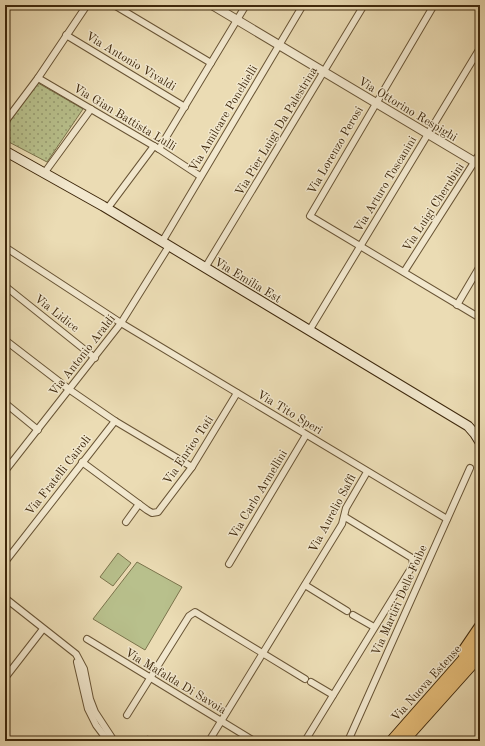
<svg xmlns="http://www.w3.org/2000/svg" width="485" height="746" viewBox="0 0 485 746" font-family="'Old Standard TT',serif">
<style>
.grass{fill:url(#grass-dots);stroke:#7b744c}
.park{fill:#b8c08c;stroke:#7b744c}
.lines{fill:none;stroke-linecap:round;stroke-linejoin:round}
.minor-casing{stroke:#695536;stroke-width:8}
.tertiary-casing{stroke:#695536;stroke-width:10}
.secondary-casing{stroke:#3e280c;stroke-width:11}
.trunk-casing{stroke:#3e280c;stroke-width:13}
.minor{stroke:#f2e8ce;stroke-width:6}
.tertiary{stroke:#f2e8ce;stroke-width:8}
.secondary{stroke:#f2e8ce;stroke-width:9}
.trunk{stroke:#e6be7a;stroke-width:11}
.labels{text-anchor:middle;stroke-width:3;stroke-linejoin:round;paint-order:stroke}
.street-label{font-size:12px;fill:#3e280c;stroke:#f2e8ce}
</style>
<defs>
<pattern id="grass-dots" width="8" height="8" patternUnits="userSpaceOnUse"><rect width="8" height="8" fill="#b8c08c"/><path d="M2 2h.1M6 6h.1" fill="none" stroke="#979c71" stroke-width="1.8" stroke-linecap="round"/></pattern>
</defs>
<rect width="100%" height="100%" fill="#ebdcb4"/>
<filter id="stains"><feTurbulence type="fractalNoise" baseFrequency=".005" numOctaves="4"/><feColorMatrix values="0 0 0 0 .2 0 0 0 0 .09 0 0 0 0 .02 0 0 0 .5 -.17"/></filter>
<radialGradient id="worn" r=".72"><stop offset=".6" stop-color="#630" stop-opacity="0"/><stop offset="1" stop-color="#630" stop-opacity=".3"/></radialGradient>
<polygon class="grass" points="38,83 83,109 47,162 5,140 5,128"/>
<g class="park">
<polygon points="118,553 131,563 113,586 100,577"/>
<polygon points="137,562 182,587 145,650 93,619"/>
</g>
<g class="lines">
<g class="minor-casing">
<g id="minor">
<polyline points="114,5 211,63"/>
<polyline points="434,5 310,216 480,318"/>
<polyline points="66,35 185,107"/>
<polyline points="38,78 159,149 200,176"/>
<polyline points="5,122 38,78 87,5"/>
<polyline points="159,149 246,5"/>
<polyline points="45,172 91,109"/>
<polyline points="107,209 154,146"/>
<polyline points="162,242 303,5"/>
<polyline points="5,247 121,323 447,519"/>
<polyline points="205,268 364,5"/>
<polyline points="404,272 480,153"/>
<polyline points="5,286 95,358"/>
<polyline points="457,305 480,266"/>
<polyline points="309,331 480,48"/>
<polyline points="5,340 70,390 115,421 192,467"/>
<polyline points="5,403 38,430"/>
<polyline points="82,462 147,510 152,513 158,512 192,467 237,393"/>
<polyline points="5,471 121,323 169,246"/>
<polyline points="126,522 139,504"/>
<polyline points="5,562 115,421"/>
<polyline points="229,564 306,435"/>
<polyline points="305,585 347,611"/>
<polyline points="5,598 76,654 84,669 90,699 95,712 114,741"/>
<polyline points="353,615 374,627"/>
<polyline points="87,639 254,741"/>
<polyline points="77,662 88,709 96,725 108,741"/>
<polyline points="5,678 43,629"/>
<polyline points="311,682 333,695"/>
<polyline points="127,715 189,616 195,612 305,679"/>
<polyline points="148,740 150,741"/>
<polyline points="209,741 342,524 346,508 367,472"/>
<polyline points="305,741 413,565 412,558 345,517"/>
<polyline points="348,741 470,468"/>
</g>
</g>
<g class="tertiary-casing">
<polyline id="tertiary" points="212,5 480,165"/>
</g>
<g class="secondary-casing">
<polyline id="secondary" points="5,151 103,206 468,426 475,434 480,442"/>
</g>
<g class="trunk-casing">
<g id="trunk">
<polyline points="463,652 480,627"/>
<polyline points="392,741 480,641"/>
<polyline points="403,741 480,655"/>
</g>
</g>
<use href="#minor" class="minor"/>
<use href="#tertiary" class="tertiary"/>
<use href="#secondary" class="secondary"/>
<use href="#trunk" class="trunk"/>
</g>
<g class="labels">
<g class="street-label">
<text transform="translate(131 61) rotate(31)" y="4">Via Antonio Vivaldi</text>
<text transform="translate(408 109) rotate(31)" y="4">Via Ottorino Respighi</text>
<text transform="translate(125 117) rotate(31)" y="4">Via Gian Battista Lulli</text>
<text transform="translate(223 118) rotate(-59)" y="4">Via Amilcare Ponchielli</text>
<text transform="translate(276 131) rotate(-59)" y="4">Via Pier Luigi Da Palestrina</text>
<text transform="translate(335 150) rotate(-60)" y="4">Via Lorenzo Perosi</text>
<text transform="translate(385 184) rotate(-59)" y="4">Via Arturo Toscanini</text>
<text transform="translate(433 207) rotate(-57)" y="4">Via Luigi Cherubini</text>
<text transform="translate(248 280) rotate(31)" y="4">Via Emilia Est</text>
<text transform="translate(57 313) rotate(38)" y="4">Via Lidice</text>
<text transform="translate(82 355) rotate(-52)" y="4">Via Antonio Araldi</text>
<text transform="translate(290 412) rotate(31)" y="4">Via Tito Speri</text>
<text transform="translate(188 450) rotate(-56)" y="4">Via Enrico Toti</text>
<text transform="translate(58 475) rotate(-52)" y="4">Via Fratelli Cairoli</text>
<text transform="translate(258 494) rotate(-59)" y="4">Via Carlo Armellini</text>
<text transform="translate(332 513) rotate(-62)" y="4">Via Aurelio Saffi</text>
<text transform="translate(399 600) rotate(-66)" y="4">Via Martiri Delle Foibe</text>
<text transform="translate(176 681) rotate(31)" y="4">Via Mafalda Di Savoia</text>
<text transform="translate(426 683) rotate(-48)" y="4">Via Nuova Estense</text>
</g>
</g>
<rect width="485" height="746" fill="none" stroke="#ebdcb4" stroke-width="20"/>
<rect x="6" y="6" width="473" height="734" fill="none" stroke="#3e280c" stroke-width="2"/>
<rect x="10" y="10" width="465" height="726" fill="none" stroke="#3e280c"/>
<rect width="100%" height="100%" filter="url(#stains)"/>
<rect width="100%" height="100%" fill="url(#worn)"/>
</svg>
